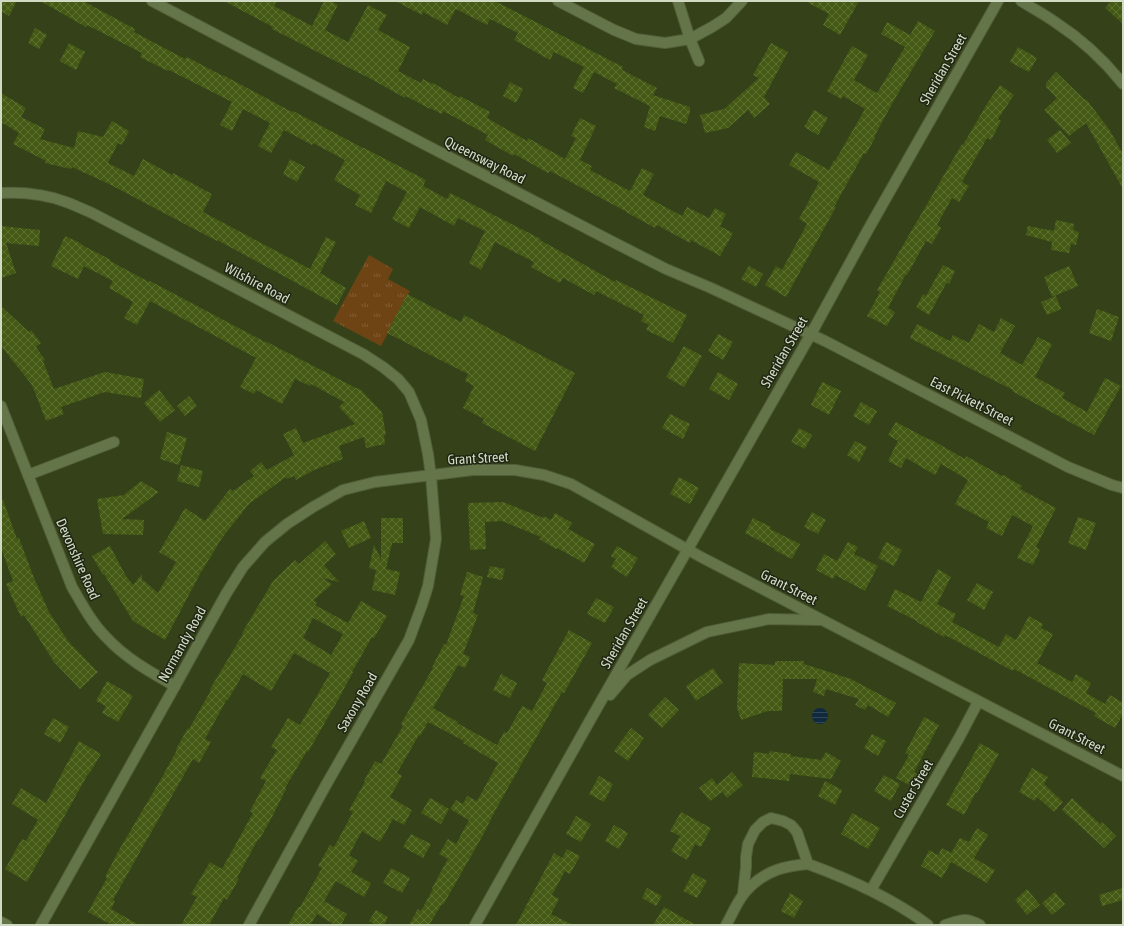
<svg xmlns="http://www.w3.org/2000/svg" width="1124" height="926" viewBox="0 0 1124 926" font-family="'Asap Condensed',sans-serif">
<style>
.park{fill:url(#park-tufts)}
.water{fill:url(#water-rules)}
.building{fill:url(#building-cross-hatch);fill-rule:evenodd}
.lines{fill:none;stroke-linecap:round;stroke-linejoin:round}
.minor-casing{stroke:#525e3a;stroke-width:12}
.minor{stroke:#65754a;stroke-width:10}
.labels{text-anchor:middle;stroke-width:3;stroke-linejoin:round;paint-order:stroke}
.street-label{font-size:14px;fill:#d1dbc3;stroke:#202614}
</style>
<defs>
<pattern id="park-tufts" width="24" height="20" patternUnits="userSpaceOnUse"><rect width="24" height="20" fill="#6e4414"/><path d="M3 7l-1-3M5 7V3M7 7l1-3M15 17l-1-3M17 17v-4M19 17l1-3" fill="none" stroke="#825e35"/></pattern>
<pattern id="water-rules" width="6" height="5" patternUnits="userSpaceOnUse"><rect width="6" height="5" fill="#10293c"/><path d="M0 2.5h6" fill="none" stroke="#324757"/></pattern>
<pattern id="building-cross-hatch" width="8" height="8" patternUnits="userSpaceOnUse"><rect width="8" height="8" fill="#445913"/><path d="M0 0l8 8M0 8l8-8" fill="none" stroke="#5e7034"/></pattern>
</defs>
<rect width="100%" height="100%" fill="#354219"/>
<polygon class="park" points="369,255 393,269 388,279 410,291 381,346 333,321"/>
<circle class="water" cx="820" cy="716" r="8"/>
<g class="building">
<polygon points="1,1 17,1 9,16 1,11"/>
<polygon points="40,1 83,1 135,29 134,32 185,59 187,57 223,76 223,75 292,112 293,111 363,148 364,148 426,180 423,186 447,199 450,193 541,239 540,240 615,282 616,280 687,315 673,343 646,330 649,325 641,321 644,315 596,291 594,295 563,278 560,283 531,267 534,262 495,242 481,270 469,263 485,231 458,218 454,226 420,207 409,228 392,219 407,192 386,181 371,213 355,205 360,195 334,180 345,160 313,143 312,145 284,130 271,153 258,146 270,123 243,109 232,131 220,125 232,102 169,70 168,71 140,57 142,53 87,25 86,27"/>
<polygon points="224,1 277,1 274,6 312,26 324,1 330,1 338,5 325,30 348,42 368,5 387,15 378,30 410,47 398,71 421,83 423,79 432,84 433,83 459,98 460,96 490,112 487,118 527,141 528,138 565,159 576,138 571,136 580,118 596,126 580,160 592,166 590,170 630,191 642,168 654,174 643,195 682,216 687,207 709,218 715,208 726,214 720,226 733,233 720,256 691,240 690,243 657,225 655,228 626,212 627,212 550,171 548,173 514,154 513,156 485,140 488,135 443,111 442,114 430,108 430,109 406,96 405,98 371,79 272,29 273,27"/>
<polygon points="395,1 495,1 623,67 622,70 657,88 653,95 690,107 690,112 686,124 660,116 655,131 644,127 650,106 614,88 617,84 594,72 583,93 573,88 584,67 554,52 550,60 514,40 518,33 490,19 487,25 456,9 447,25 423,12 422,15"/>
<polygon points="805,1 859,1 840,35 823,25 829,14"/>
<polygon points="1111,1 1123,1 1123,24 1105,8"/>
<polygon points="918,21 935,31 893,102 874,137 875,138 866,154 864,153 834,207 836,207 786,297 765,285 776,266 782,270 807,224 799,219 819,182 789,165 796,152 829,170 834,160 835,161 865,109 843,96 841,99 827,91 852,46 868,55 854,80 877,93 905,47 881,34 887,22 910,35"/>
<polygon points="35,28 47,35 39,49 28,43"/>
<polygon points="69,43 85,52 76,70 60,61"/>
<polygon points="771,43 788,52 764,97 770,104 754,118 748,110 728,128 705,133 700,115 724,109 759,78 753,75"/>
<polygon points="1018,47 1037,58 1029,72 1010,62"/>
<polygon points="1056,72 1085,100 1086,99 1109,129 1123,154 1123,189 1086,123 1069,136 1044,110 1057,98 1046,87 1046,83"/>
<polygon points="510,82 523,89 516,103 503,96"/>
<polygon points="1000,85 1014,95 998,119 1001,121 991,140 987,138 962,182 969,186 959,202 952,198 937,225 941,228 932,244 926,241 907,275 906,274 888,308 895,312 887,326 867,316 880,292 877,290 962,144 963,145 988,102"/>
<polygon points="1,93 26,108 21,117 45,129 40,139 74,148 78,131 103,137 112,121 129,131 122,145 118,143 108,163 134,176 143,159 172,175 173,173 212,194 203,212 310,269 326,237 336,242 320,273 346,288 337,305 217,240 217,241 109,184 72,167 71,169 45,163 46,161 13,144 19,133 1,122"/>
<polygon points="814,110 828,118 818,135 804,127"/>
<polygon points="1060,130 1071,143 1057,153 1047,140"/>
<polygon points="290,159 305,167 297,182 283,174"/>
<polygon points="1056,220 1074,224 1073,230 1079,232 1076,245 1071,244 1069,253 1051,250 1052,242 1026,235 1028,226 1054,231"/>
<polygon points="1,226 40,230 39,246 6,243 16,273 1,278"/>
<polygon points="65,236 82,244 82,245 111,260 110,261 149,282 150,281 267,343 267,342 358,389 359,388 382,412 386,435 384,435 385,444 366,448 364,437 339,446 343,459 314,470 296,480 294,476 287,479 286,477 249,504 222,538 200,574 165,640 133,621 104,574 103,575 92,556 110,546 126,576 133,585 142,574 142,581 143,580 158,593 176,562 159,552 185,508 205,521 230,489 233,491 254,476 250,471 261,462 267,470 294,455 283,434 296,428 303,443 355,424 339,407 344,402 311,384 310,386 295,379 282,404 256,390 254,394 240,387 256,358 150,301 137,325 124,318 133,302 109,288 113,281 84,266 78,279 51,266"/>
<polygon points="943,265 955,271 949,284 947,282 929,315 916,307 923,294 926,296"/>
<polygon points="749,266 763,274 756,287 741,279"/>
<polygon points="1069,266 1078,286 1052,297 1044,277"/>
<polygon points="407,294 461,322 464,315 575,373 535,451 482,423 484,419 463,408 474,386 465,381 468,374 387,333"/>
<polygon points="1056,296 1061,309 1047,315 1041,302"/>
<polygon points="1,306 29,332 31,330 41,343 36,347 45,360 43,361 54,389 105,372 144,379 141,398 105,392 61,407 64,414 46,421 32,385 1,346"/>
<polygon points="1097,309 1119,317 1111,341 1089,333"/>
<polygon points="1001,318 1015,326 1000,353 1022,365 1038,337 1052,344 1035,377 1065,393 1062,398 1087,412 1105,378 1121,386 1094,435 1012,391 1013,390 910,338 917,324 950,341 953,335 969,343 979,324 994,332"/>
<polygon points="718,334 733,342 723,360 708,351"/>
<polygon points="684,346 702,356 684,387 666,377"/>
<polygon points="718,372 738,384 729,400 709,389"/>
<polygon points="822,382 841,391 829,415 811,405"/>
<polygon points="159,390 175,410 160,422 144,403"/>
<polygon points="189,396 197,406 185,416 177,406"/>
<polygon points="861,402 877,411 869,425 853,416"/>
<polygon points="670,414 690,424 683,439 662,428"/>
<polygon points="896,422 930,440 930,439 965,459 966,456 1002,476 1003,475 1022,486 1020,489 1056,508 1036,547 1040,550 1033,565 1017,558 1033,526 1012,515 1002,536 986,528 989,522 955,504 968,480 941,464 935,475 906,458 901,468 888,461 898,441 888,435"/>
<polygon points="799,428 812,435 805,449 791,442"/>
<polygon points="167,432 187,438 179,465 160,459"/>
<polygon points="855,441 867,447 859,462 847,455"/>
<polygon points="181,465 203,471 199,487 177,481"/>
<polygon points="679,477 699,488 690,504 670,494"/>
<polygon points="141,481 159,492 122,519 144,520 143,535 103,534 97,499 124,495"/>
<polygon points="1,500 3,500 17,539 19,538 34,578 49,612 68,641 98,672 80,689 54,662 24,615 21,617 6,584 13,581 1,548"/>
<polygon points="503,502 543,518 544,516 551,520 555,513 572,523 568,529 595,544 584,563 557,548 556,549 539,539 541,537 502,521 485,522 486,549 470,550 468,503"/>
<polygon points="812,512 826,520 818,534 804,527"/>
<polygon points="1078,517 1096,523 1086,550 1068,543"/>
<polygon points="381,518 403,518 403,543 392,543 386,569 400,572 395,595 372,590 376,570 369,568 374,545 381,559"/>
<polygon points="753,518 771,527 770,529 800,544 792,559 774,550 775,549 745,533"/>
<polygon points="364,521 371,538 349,548 341,531"/>
<path d="M325 541 336 554 324 565 339 582 322 578 332 584 314 600 317 603 315 605 348 623 361 601 387 616 374 638 372 637 352 672H353L338 700 308 752 307 751 285 788 286 789 271 819 259 840 258 839 237 878 239 879 227 900 224 898 209 925H181L197 897 191 894 210 862 222 869 253 813 250 811 266 781 260 778 277 750 271 747 288 718 300 725 330 673 294 653 271 691 243 674 228 700 227 699 205 739 211 742 199 763 193 759 141 850 113 900 115 901 111 909 139 925H112L88 912 107 878 105 877 119 850 161 779 177 750 176 749 188 728 189 729 211 690 210 689 243 634 242 633 263 598 273 581 295 560 299 564ZM313 618 343 634 331 655 303 638Z"/>
<polygon points="848,542 858,547 854,554 878,566 865,591 835,575 833,579 816,570 824,554 837,561"/>
<polygon points="886,542 902,550 894,566 878,558"/>
<polygon points="617,546 638,558 627,577 611,567 616,559 611,556"/>
<polygon points="490,566 505,569 502,580 487,577"/>
<polygon points="938,569 951,577 937,604 956,614 952,622 999,647 1006,634 1016,640 1029,616 1043,624 1041,628 1053,634 1037,663 1072,682 1076,674 1091,683 1086,693 1105,704 1110,695 1123,703 1123,714 1115,728 1094,716 1096,713 1014,669 1013,671 945,635 944,637 917,622 917,621 887,606 895,589 921,602"/>
<polygon points="467,572 483,577 473,613 478,615 463,654 470,657 465,668 458,665 433,708 458,722 457,723 497,745 504,732 507,733 522,706 532,711 547,683 542,680 569,630 592,643 564,693 562,692 495,811 483,835 443,905 442,904 429,925 409,925 418,909 421,911 433,889 432,888 448,859 439,854 448,839 456,844 469,820 450,809 456,800 463,804 467,796 477,801 498,763 463,743 464,741 428,722 420,736 419,735 397,773 402,776 390,797 412,810 404,825 393,819 380,842 362,831 349,855 358,861 351,872 371,883 364,897 336,881 324,901 347,914 341,925 335,925 317,914 310,925 288,925 298,907 300,907 322,868 318,866 330,845 334,847 353,812 349,810 365,782 364,781 375,761 381,764 403,726 401,724 433,668 432,667 444,644 446,645 464,596 460,595"/>
<polygon points="977,583 993,592 984,610 967,600"/>
<polygon points="596,598 614,607 605,623 587,614"/>
<polygon points="775,661 804,661 804,664 851,679 896,703 888,717 868,705 865,710 855,705 859,699 826,689 824,696 813,692 817,679 783,679 782,711 768,711 741,720 737,708 739,663 775,665"/>
<polygon points="713,668 723,683 696,701 686,686"/>
<polygon points="501,674 517,683 510,698 493,690"/>
<polygon points="107,681 133,696 118,722 102,713 106,706 96,701"/>
<polygon points="665,697 679,710 662,728 648,715"/>
<polygon points="924,717 939,725 914,772 918,774 911,786 896,778 909,755 905,753"/>
<polygon points="53,718 69,727 60,743 44,734"/>
<polygon points="631,728 644,738 628,761 614,751"/>
<polygon points="872,734 886,741 878,756 864,748"/>
<polygon points="79,741 101,754 89,774 88,774 49,844 48,844 27,882 5,869 22,839 26,841 38,820 12,804 21,788 46,803"/>
<polygon points="980,743 999,754 977,793 976,792 964,815 946,805"/>
<polygon points="769,751 791,754 791,756 821,760 826,752 841,761 831,779 790,774 789,781 752,777 754,752 769,754"/>
<polygon points="1032,768 1048,777 1044,784 1063,802 1054,812 1037,797 1035,801 1019,792"/>
<polygon points="732,772 743,785 727,798 722,792 710,801 699,788 712,778 717,785"/>
<polygon points="884,775 900,784 891,801 874,791"/>
<polygon points="599,776 613,784 604,802 589,794"/>
<polygon points="825,781 842,790 835,805 818,796"/>
<polygon points="430,798 449,809 441,824 421,813"/>
<polygon points="1072,798 1100,824 1102,822 1116,836 1104,848 1079,825 1062,810"/>
<polygon points="681,812 711,828 701,847 695,844 687,860 671,851 680,836 670,831"/>
<polygon points="852,813 880,828 868,849 841,834"/>
<polygon points="576,816 591,824 581,842 566,834"/>
<polygon points="614,825 628,833 619,849 605,841"/>
<polygon points="977,828 988,835 974,858 995,870 987,883 951,862 942,878 921,866 929,850 938,855 942,848 951,853 960,838 969,842"/>
<polygon points="411,834 431,844 423,858 403,847"/>
<polygon points="567,849 580,856 570,874 565,871 552,895 559,899 551,914 573,925 516,925 554,853 562,858"/>
<polygon points="391,868 410,878 402,893 383,883"/>
<polygon points="693,873 707,881 697,898 683,891"/>
<polygon points="647,888 662,896 656,906 642,898"/>
<polygon points="1123,888 1123,900 1102,906 1099,895"/>
<polygon points="1027,889 1040,905 1027,915 1015,900"/>
<polygon points="1055,892 1065,904 1052,915 1042,903"/>
<polygon points="790,893 803,901 794,918 781,911"/>
<polygon points="664,907 696,925 653,925"/>
<polygon points="376,910 388,917 384,925 376,925 369,921"/>
</g>
<g class="lines">
<g class="minor-casing">
<g id="minor">
<polyline points="152,1 422,143 613,242 666,269 711,288 825,341 1068,467 1112,485 1123,488"/>
<polyline points="558,1 614,30 636,39 665,43 690,39 712,27 726,18 742,1"/>
<polyline points="678,1 690,39 699,61"/>
<path d="M1021 1C1032 8 1044 14 1055 22 1081 39 1104 60 1123 84"/>
<path d="M1 193C23 192 45 194 66 202 74 205 83 209 92 213L363 354 383 367 398 379 409 392 421 420 428 454 431 476 436 539 428 586 422 605 409 640 326 785 249 925"/>
<path d="M1 406 72 587C82 604 91 622 105 636 125 658 150 672 175 686"/>
<polyline points="28,475 114,442"/>
<polyline points="610,695 627,675 650,660 707,632 769,619 820,620"/>
<polyline points="871,890 959,738 978,702"/>
<path d="M743 894 746 867V857L748 844 755 830 763 822 771 818 783 821 791 825 797 832 808 864C849 879 892 898 928 925"/>
<polyline points="1,922 7,925"/>
<polyline points="41,925 175,686 226,594 243,567 265,542 287,524 313,507 343,490 375,482 473,470 515,470 544,475 571,484 701,557 1123,776"/>
<polyline points="475,925 593,715 811,334 869,228 998,1"/>
<path d="M726 925C732 915 736 904 743 895 745 892 748 889 751 886 768 870 785 866 808 864"/>
<path d="M945 925C961 920 965 917 980 925"/>
</g>
</g>
<use href="#minor" class="minor"/>
</g>
<g class="labels">
<g class="street-label">
<text transform="translate(943 69) rotate(-60)" y="5">Sheridan Street</text>
<text transform="translate(485 160) rotate(27)" y="5">Queensway Road</text>
<text transform="translate(257 283) rotate(28)" y="5">Wilshire Road</text>
<text transform="translate(784 352) rotate(-60)" y="5">Sheridan Street</text>
<text transform="translate(972 401) rotate(27)" y="5">East Pickett Street</text>
<text transform="translate(478 458) rotate(-3)" y="5">Grant Street</text>
<text transform="translate(78 559) rotate(66)" y="5">Devonshire Road</text>
<text transform="translate(789 587) rotate(27)" y="5">Grant Street</text>
<text transform="translate(624 633) rotate(-60)" y="5">Sheridan Street</text>
<text transform="translate(182 644) rotate(-61)" y="5">Normandy Road</text>
<text transform="translate(357 702) rotate(-60)" y="5">Saxony Road</text>
<text transform="translate(1077 736) rotate(27)" y="5">Grant Street</text>
<text transform="translate(913 789) rotate(-60)" y="5">Custer Street</text>
</g>
</g>
<rect width="1124" height="926" fill="none" stroke="#d1dbc3" stroke-width="4"/>
</svg>
